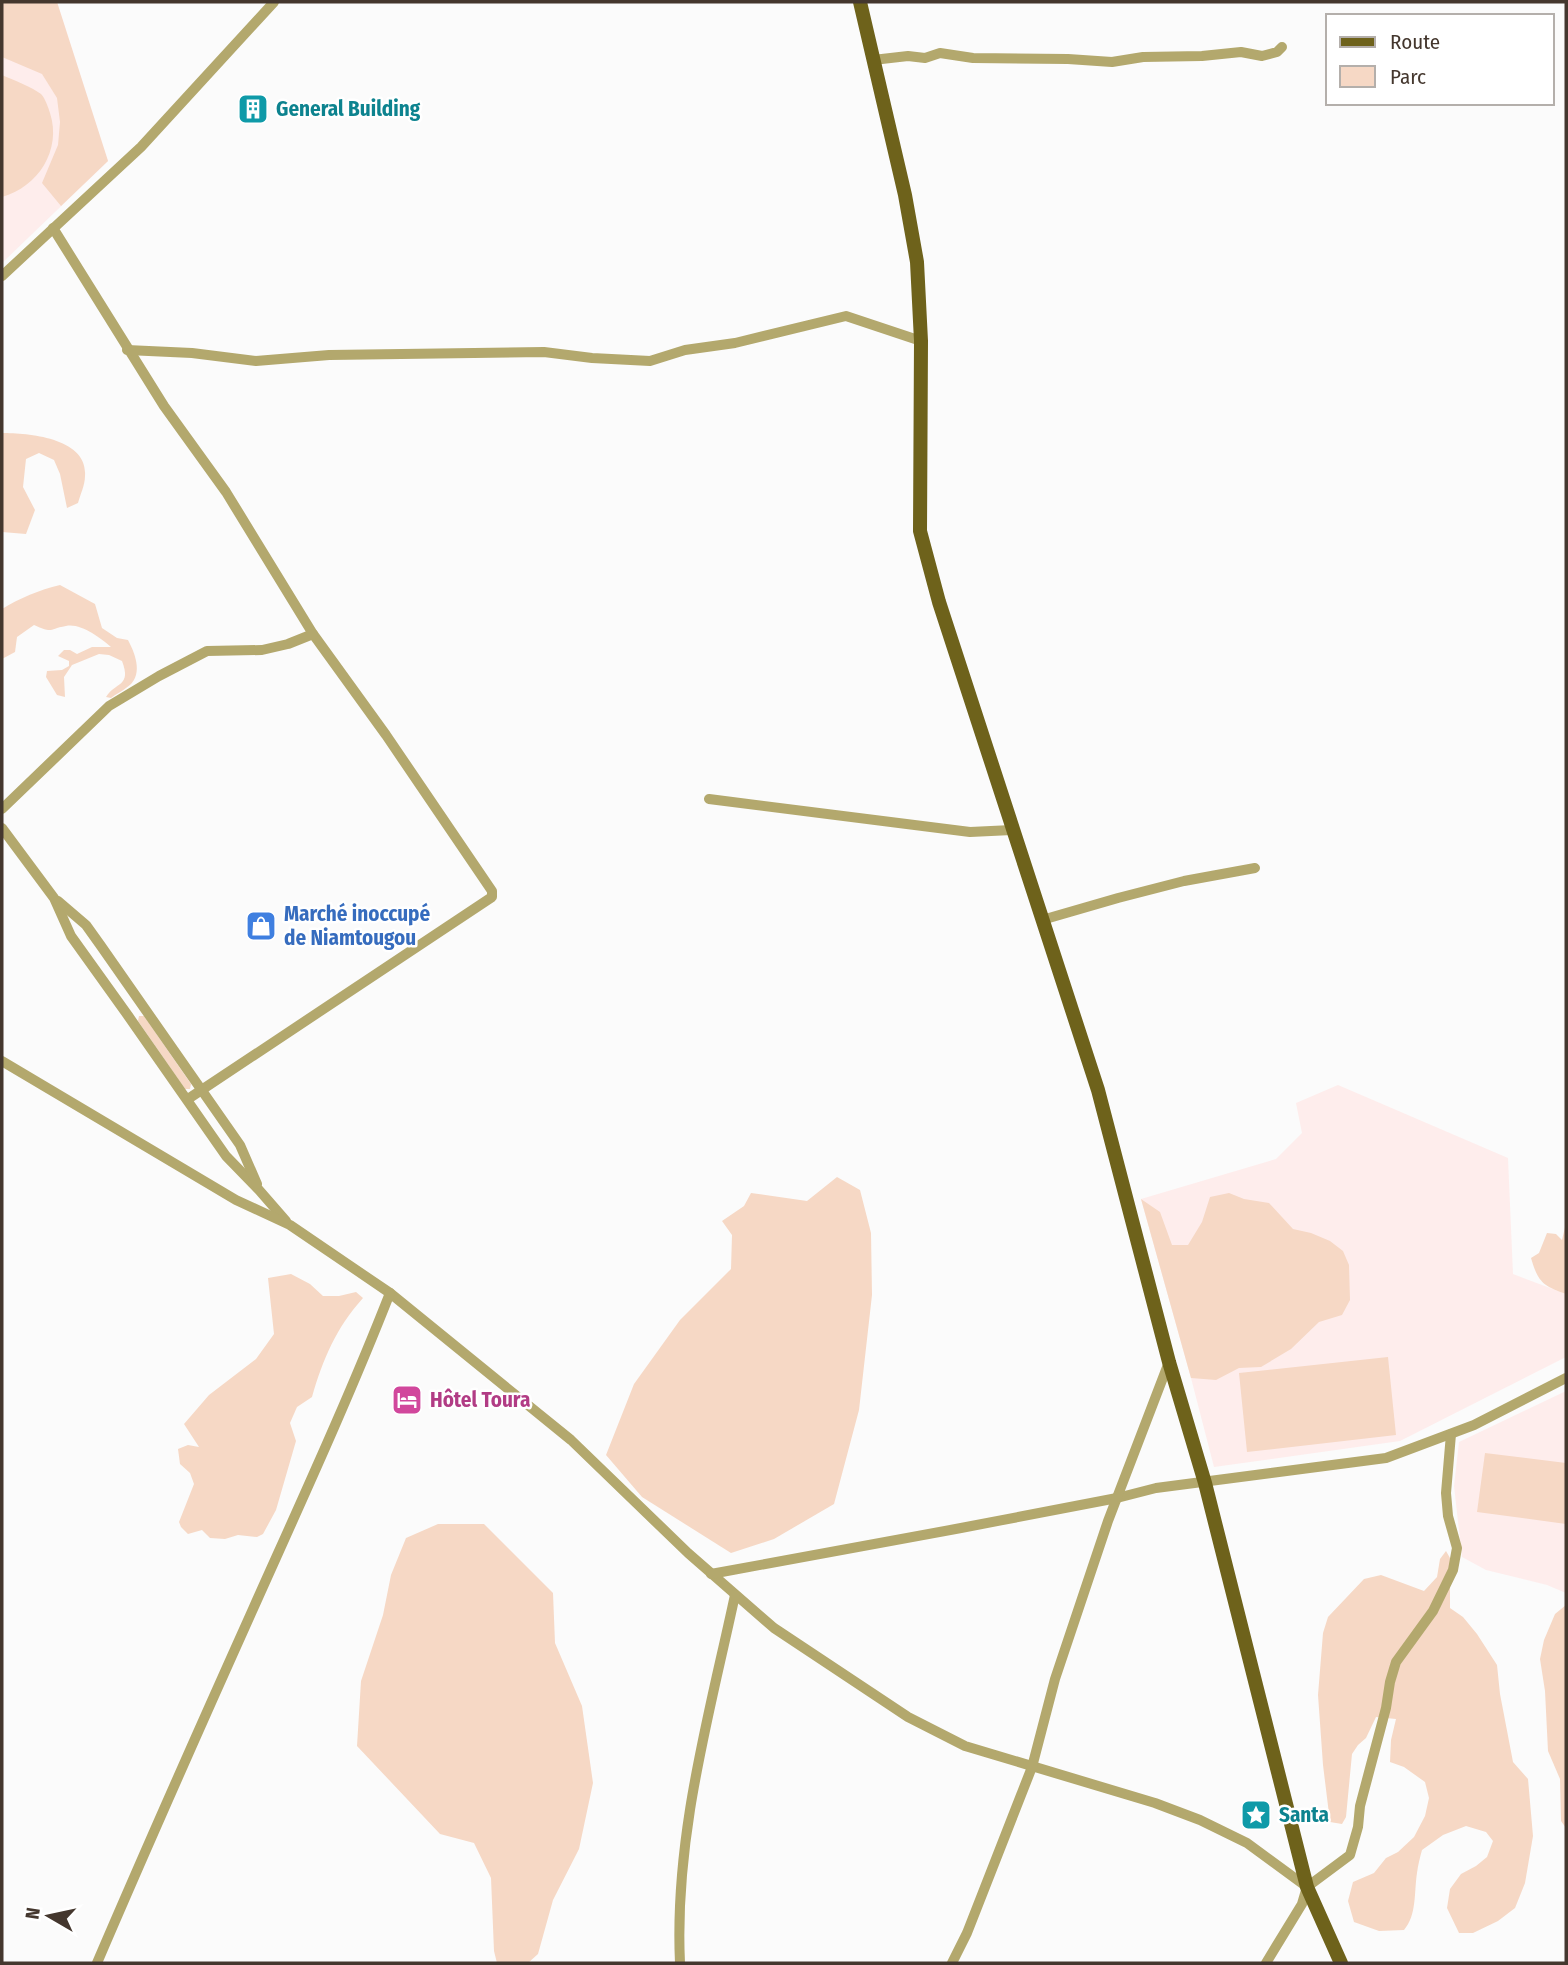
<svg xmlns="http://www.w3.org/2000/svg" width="1568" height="1965" viewBox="0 0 1568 1965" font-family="'Fira Sans Condensed',sans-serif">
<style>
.education{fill:#feedec}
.green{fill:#f6d8c5}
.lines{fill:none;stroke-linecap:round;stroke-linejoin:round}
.minor{stroke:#b3a86d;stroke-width:10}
.major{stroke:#6e621b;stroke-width:14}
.labels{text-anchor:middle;stroke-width:5;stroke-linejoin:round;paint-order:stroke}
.culture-label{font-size:21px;font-weight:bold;fill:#0d838f;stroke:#fff;text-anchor:start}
.shop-label{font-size:21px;font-weight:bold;fill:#366cbe;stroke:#fff;text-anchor:start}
.hotel-label{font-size:21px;font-weight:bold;fill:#b23c85;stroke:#fff;text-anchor:start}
</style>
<rect width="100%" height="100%" fill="#fbfbfb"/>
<g class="education">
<polygon points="2,2 57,2 108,161 2,263"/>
<polygon points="1338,1085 1508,1158 1513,1274 1566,1294 1566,1357 1400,1441 1214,1467 1191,1378 1141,1199 1276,1159 1302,1133 1296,1103"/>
<polygon points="1566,1391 1566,1593 1547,1585 1486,1570 1462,1557 1454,1486 1459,1442"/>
</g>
<g class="green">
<polygon points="2,2 57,2 108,161 61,206 42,183 58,145 60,122 57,98 42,74 2,57"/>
<path d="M2 75C13 80 32 87 41 94 45 98 48 107 50 113 62 150 38 187 2 197Z"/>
<path d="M2 433C29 433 88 438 85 476 85 485 80 495 78 503L67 508 60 474 54 460 39 453 26 459 23 487 35 510 26 534 2 532Z"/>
<path d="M60 585 95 604 102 628 117 638 128 640C136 655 144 677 126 688 121 692 116 694 111 698L106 697C115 682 132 687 122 661L109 655 99 654 72 665 64 677 65 697 57 695 46 677 47 671 62 670 69 666V661L58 656 64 650H70L77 654 92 647H111C100 638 81 623 66 626 48 629 54 634 34 625L17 637 15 652 2 659V609C20 598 39 590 60 585Z"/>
<polygon points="139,1016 144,1016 191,1084 190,1089 185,1089 138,1021"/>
<polygon points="837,1177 860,1190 871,1233 872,1295 859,1410 834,1504 774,1539 731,1553 642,1497 606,1455 634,1384 680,1320 731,1269 732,1235 722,1221 744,1206 751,1193 807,1201"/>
<polygon points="1229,1193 1244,1199 1269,1203 1293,1229 1311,1233 1330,1241 1343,1251 1349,1265 1350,1300 1342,1315 1319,1322 1291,1349 1261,1367 1239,1368 1216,1380 1191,1378 1141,1199 1160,1212 1172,1245 1188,1245 1202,1222 1210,1197"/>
<path d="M1566 1223V1294C1543 1286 1538 1282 1531 1258L1539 1253 1547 1233 1556 1234 1562 1240Z"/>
<path d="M291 1274 310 1284 323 1296H339L356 1292 363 1298C336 1328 323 1359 312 1397L297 1407 290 1423 296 1441 276 1510 263 1534 257 1537 238 1535 225 1539 210 1538 202 1530 188 1534 181 1527 179 1522 194 1484 190 1473 180 1464 178 1449 188 1445 199 1447 184 1424 209 1395 256 1359 274 1334 268 1278Z"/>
<polygon points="1388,1357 1396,1435 1247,1452 1239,1373"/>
<polygon points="1485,1453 1566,1463 1566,1524 1477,1512"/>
<polygon points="438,1524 484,1524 553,1593 555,1643 582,1706 593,1783 579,1849 553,1900 538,1954 528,1963 497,1963 494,1951 491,1878 474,1843 440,1834 357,1746 361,1681 383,1615 391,1575 406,1538"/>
<path d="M1446 1551 1450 1558V1608L1463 1617 1477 1634 1497 1665 1500 1694 1513 1762 1528 1779 1533 1836 1525 1883 1515 1908 1498 1921 1473 1933H1459L1447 1908 1450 1889 1461 1874 1476 1866 1487 1857 1493 1841 1486 1832 1466 1826 1443 1835 1422 1850C1420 1857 1418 1865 1417 1873 1414 1892 1417 1915 1404 1930L1379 1931 1354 1922 1348 1901 1353 1882 1374 1873 1386 1858 1398 1852 1414 1837 1425 1816 1429 1798 1425 1782 1404 1767 1390 1762 1391 1740 1396 1719 1376 1717 1366 1738 1358 1745 1352 1754 1346 1817 1342 1824 1330 1822 1323 1765 1318 1695 1323 1633 1328 1617 1364 1579 1381 1575 1424 1591 1437 1577 1440 1559Z"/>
<polygon points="1566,1605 1566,1828 1561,1821 1560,1779 1548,1751 1545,1691 1540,1659 1544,1640 1555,1614"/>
</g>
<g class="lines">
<g class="minor">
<polyline points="873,60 908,56 925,58 940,53 973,58 1068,59 1112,62 1143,57 1202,56 1241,52 1262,56 1277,52 1282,47"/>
<polyline points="53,228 164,406 226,492 313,634 386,735 492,891 492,897 188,1099"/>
<polyline points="2,276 141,147 274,2"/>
<polyline points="127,350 192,353 256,361 329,355 544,352 592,358 650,361 685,350 735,343 846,316 921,341"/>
<polyline points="709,799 970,832 1012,830"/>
<polyline points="2,809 109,706 159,676 207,651 262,650 288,644 313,634"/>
<polyline points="2,828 54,898 71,936 129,1017 226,1156 259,1190 286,1221"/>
<polyline points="58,901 86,925 101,946 240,1145 257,1184"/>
<polyline points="1042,920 1118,898 1184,881 1255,868"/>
<polyline points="2,1061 236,1200 290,1225 390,1293 571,1440 688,1553 774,1628 908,1717 965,1746 1155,1803 1200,1820 1247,1843 1307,1887"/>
<polyline points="711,1574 961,1528 1117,1498 1156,1488 1386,1458 1474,1425 1566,1378"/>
<path d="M97 1963C148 1844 200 1727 253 1609 300 1504 348 1400 390 1293"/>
<path d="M680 1963C674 1838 709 1716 735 1595"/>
<polyline points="952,1963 967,1933 1032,1767 1055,1679 1108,1521 1169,1362"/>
<polyline points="1266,1963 1302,1904 1307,1887 1350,1855 1358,1827 1360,1806 1386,1708 1390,1682 1396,1662 1433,1611 1453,1570 1457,1548 1448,1516 1446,1493 1451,1434"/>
</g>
<polyline class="major" points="860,2 905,195 917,262 921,341 920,531 939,602 1098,1090 1169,1362 1205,1483 1307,1887 1341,1963"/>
</g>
<defs>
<g id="building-square" transform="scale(1.575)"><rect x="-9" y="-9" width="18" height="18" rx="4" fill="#0f9aa8" stroke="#fff"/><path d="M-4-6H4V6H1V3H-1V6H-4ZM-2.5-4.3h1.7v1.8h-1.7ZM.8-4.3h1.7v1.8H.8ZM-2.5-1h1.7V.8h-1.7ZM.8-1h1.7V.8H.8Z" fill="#fff"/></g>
<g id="shop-square" transform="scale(1.575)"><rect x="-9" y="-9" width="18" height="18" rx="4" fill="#3f7fe0" stroke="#fff"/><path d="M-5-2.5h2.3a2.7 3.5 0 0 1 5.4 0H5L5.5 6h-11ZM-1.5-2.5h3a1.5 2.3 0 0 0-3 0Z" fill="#fff"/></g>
<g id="hotel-square" transform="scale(1.575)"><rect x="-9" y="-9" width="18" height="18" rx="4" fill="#d1479c" stroke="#fff"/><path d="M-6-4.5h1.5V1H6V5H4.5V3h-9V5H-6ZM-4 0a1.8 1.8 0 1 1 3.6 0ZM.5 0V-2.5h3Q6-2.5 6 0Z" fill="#fff"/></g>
<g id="sight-square" transform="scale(1.575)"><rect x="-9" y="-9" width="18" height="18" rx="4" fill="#0f9aa8" stroke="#fff"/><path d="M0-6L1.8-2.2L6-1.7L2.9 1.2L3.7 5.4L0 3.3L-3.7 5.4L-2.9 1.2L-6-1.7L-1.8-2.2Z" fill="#fff"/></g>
</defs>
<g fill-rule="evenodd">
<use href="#building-square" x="253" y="109"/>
<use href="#shop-square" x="261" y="926"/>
<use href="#hotel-square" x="407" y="1400"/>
<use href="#sight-square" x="1256" y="1815"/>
</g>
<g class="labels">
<g class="culture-label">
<text x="276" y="116">General Building</text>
<text x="1279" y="1822">Santa</text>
</g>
<g class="shop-label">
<text x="284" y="921">Marché inoccupé<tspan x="284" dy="24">de Niamtougou</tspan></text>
</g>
<g class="hotel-label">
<text x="430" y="1407">Hôtel Toura</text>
</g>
</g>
<rect width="1568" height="1965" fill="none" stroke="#44372e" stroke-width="7"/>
<rect x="1326" y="14" width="228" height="91" fill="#ffffff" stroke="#b4afab" stroke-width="2"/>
<rect x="1340" y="37" width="35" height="10" fill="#6e621b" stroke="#b4afab" stroke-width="2"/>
<text x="1390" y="49" font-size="21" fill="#44372e">Route</text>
<rect x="1340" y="66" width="35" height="21" fill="#f6d8c5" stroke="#b4afab" stroke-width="2"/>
<text x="1390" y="84" font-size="21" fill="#44372e">Parc</text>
<g transform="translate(49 1916) rotate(279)" stroke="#ffffff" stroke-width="5" paint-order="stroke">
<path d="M0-5L12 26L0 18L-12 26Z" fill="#44372e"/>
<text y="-10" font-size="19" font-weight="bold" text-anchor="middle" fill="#44372e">N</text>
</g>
</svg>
